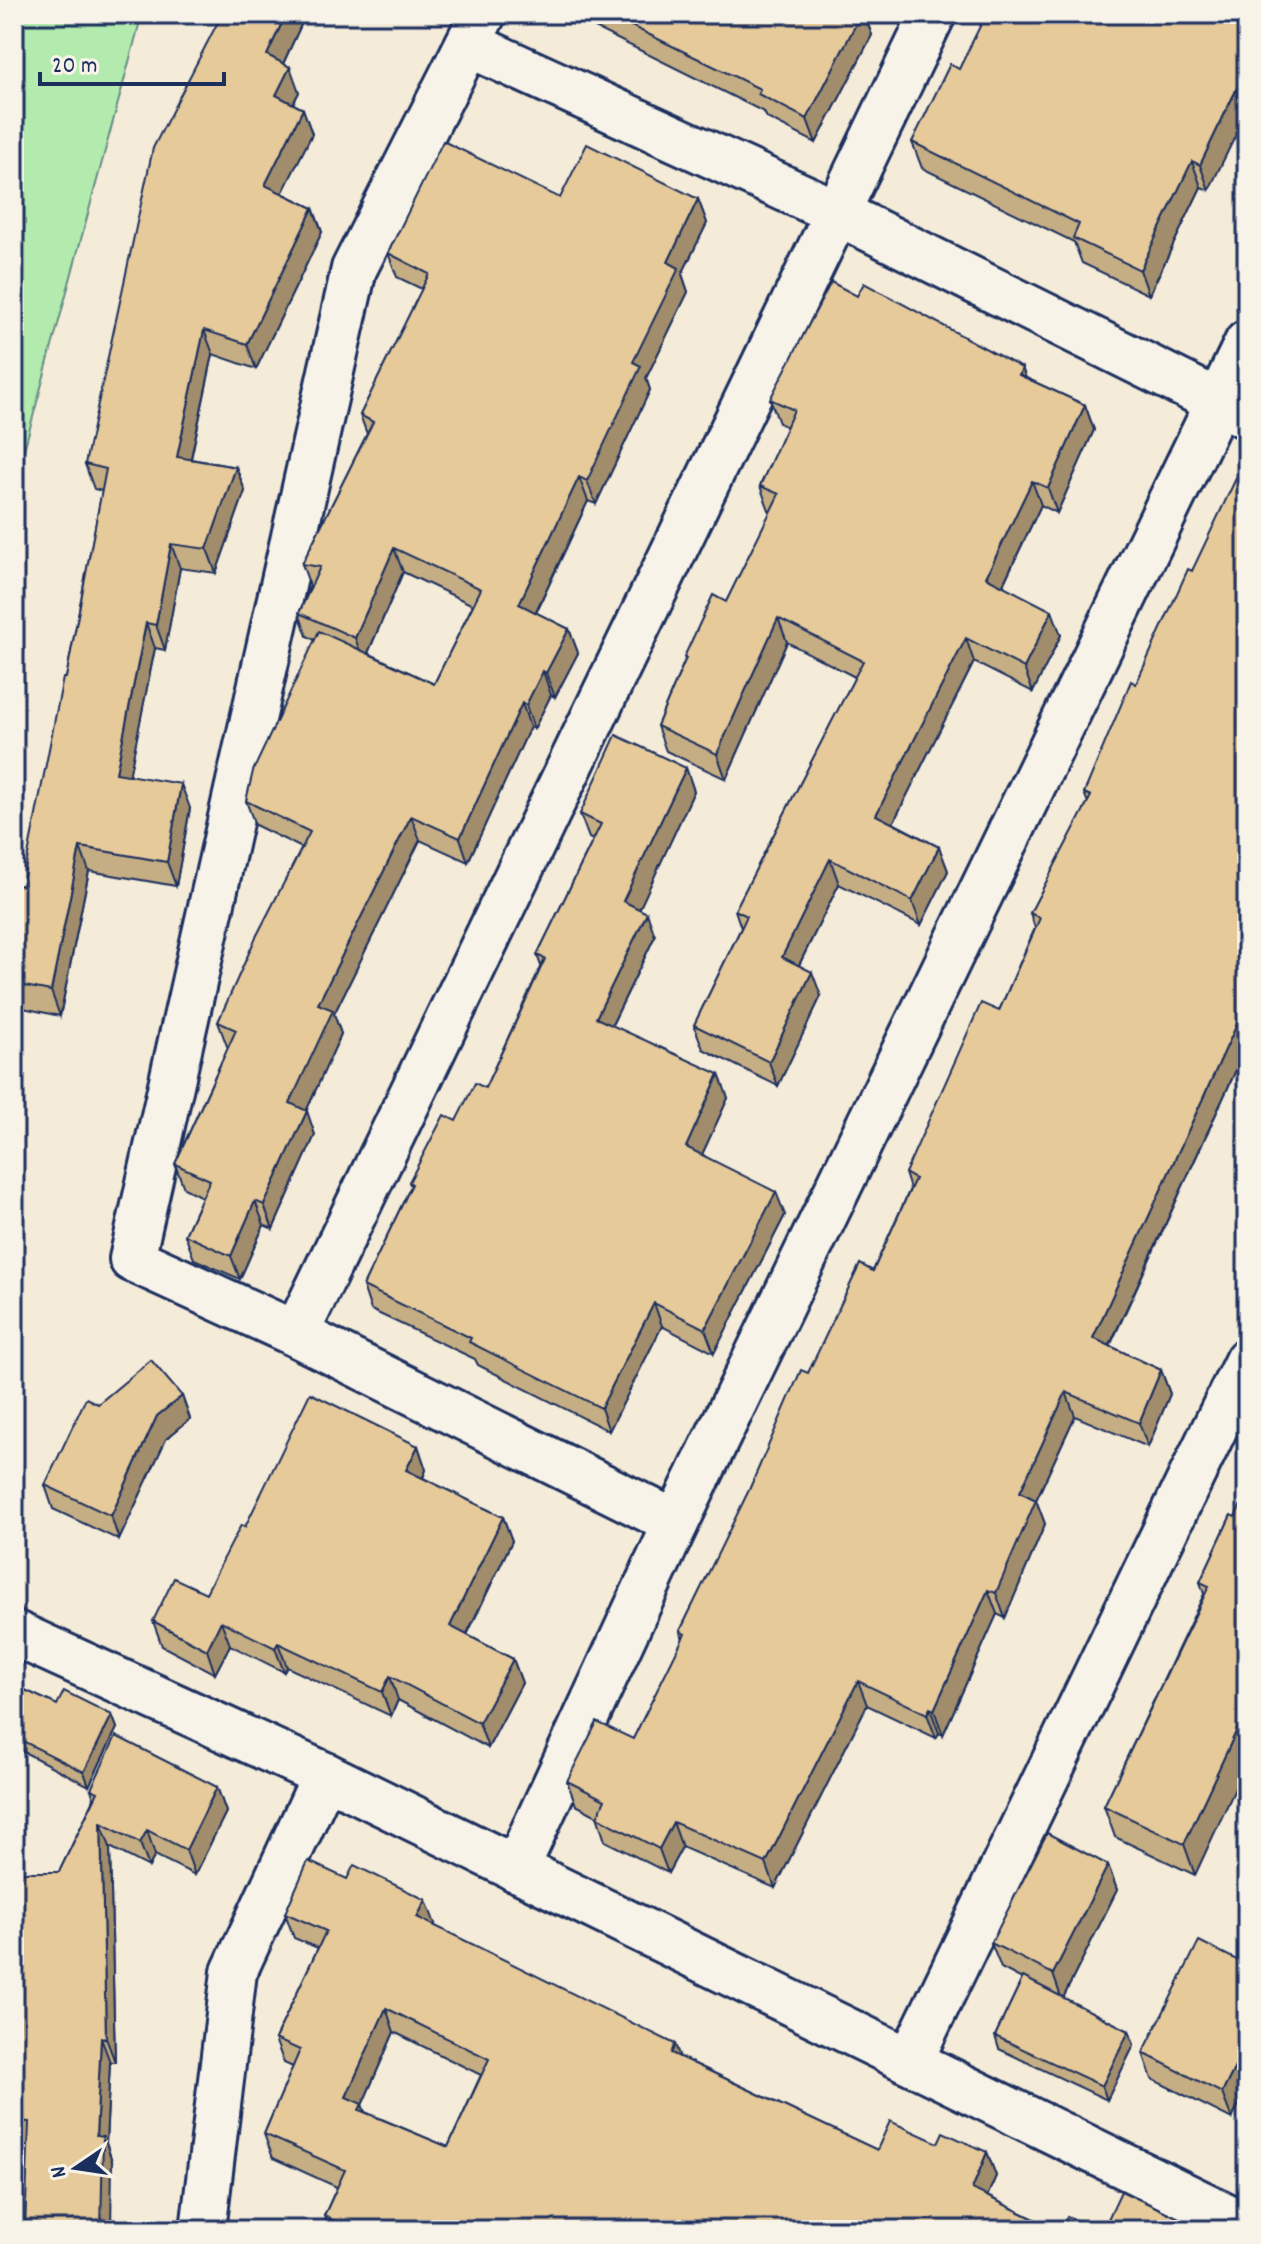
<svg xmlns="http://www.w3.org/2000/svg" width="1261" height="2244" viewBox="0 0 1261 2244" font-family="Dekko,sans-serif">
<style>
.green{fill:#b3ebae;stroke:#678d86;stroke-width:2}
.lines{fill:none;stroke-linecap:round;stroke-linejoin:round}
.minor-casing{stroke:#1b2f5e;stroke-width:50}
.minor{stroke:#f7f3e8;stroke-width:44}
.wall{fill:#c6ae84;stroke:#1b2f5e;stroke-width:2;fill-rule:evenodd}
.shaded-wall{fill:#a18d6c;stroke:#1b2f5e;stroke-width:2}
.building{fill:#e6ca9a;stroke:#1b2f5e;stroke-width:2;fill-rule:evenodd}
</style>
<rect width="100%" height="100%" fill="#f4ebd8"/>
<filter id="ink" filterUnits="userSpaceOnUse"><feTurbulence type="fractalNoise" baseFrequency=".0125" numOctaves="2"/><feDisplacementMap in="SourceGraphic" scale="16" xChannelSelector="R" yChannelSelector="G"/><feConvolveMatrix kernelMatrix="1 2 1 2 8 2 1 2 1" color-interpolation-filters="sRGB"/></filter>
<g filter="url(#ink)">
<polygon class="green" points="14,14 142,14 14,487"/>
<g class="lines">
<g class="minor-casing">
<g id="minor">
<polyline points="483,14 354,269 132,1259 296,1334 676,1523"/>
<polyline points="468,44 836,212 1247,416"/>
<polyline points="296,1334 933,14"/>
<polyline points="14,1633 325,1775 1247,2226"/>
<polyline points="516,1869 676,1523 1247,343"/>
<polyline points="910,2061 1247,1361"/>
<polyline points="203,2230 234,1972 325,1775"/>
</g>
</g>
<use href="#minor" class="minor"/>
</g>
<g class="wall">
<polygon points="306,14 283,64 299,92 293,104 303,109 312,134 282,193 313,208 322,232 256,369 213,354 191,459 236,467 245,491 216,573 180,568 165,650 155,648 129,775 190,808 176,886 89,871 60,1016 14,1006 14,884 22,886 66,678 102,491 94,489 85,464"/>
<polygon points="573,14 864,14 872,35 816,143 767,118 764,112 575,18"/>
<polygon points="1163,14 1209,190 1201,187 1149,295 1082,263 1074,242 922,168 912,142 959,69"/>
<path d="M560 198 698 199 707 223 682 274 688 292 646 378 650 390 596 504 588 501 536 613 569 629 578 653 555 697 551 695 534 729 530 727 468 862 420 840 334 1014 341 1034 306 1111 315 1135 273 1229 264 1225 240 1279 194 1259 185 1235 202 1197 184 1188 175 1164 228 1047 227 1046 218 1022 302 848 255 825 246 801 315 640 307 636 299 613 310 586 302 564 367 434 360 415 422 289 397 277 388 253ZM403 572 473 605 434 684 368 653Z"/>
<polygon points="857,296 1022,368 1026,378 1085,405 1094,430 1057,513 1041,505 1003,585 1061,635 1033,692 974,662 893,823 939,847 948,871 921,925 839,884 799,965 821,996 778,1086 703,1049 694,1025 741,928 735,910 855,677 787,642 726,779 666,751 657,726 685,660 684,657 726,602 771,511 769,510 760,486 787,427 779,423 770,399"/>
<polygon points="1247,476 1247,1046 1110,1346 1161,1370 1170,1394 1148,1447 1075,1416 1036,1500 1045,1524 1005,1618 997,1614 943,1735 939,1733 936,1738 867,1705 775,1888 682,1847 668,1873 605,1841 597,1816 576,1805 567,1781 633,1739 683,1639 680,1631 808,1373 873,1271 910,1189 905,1173 999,1011 1035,928 1030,913 1088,803 1084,793 1136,684 1192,571"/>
<polygon points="686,768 694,791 639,909 655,936 612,1025 728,1098 702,1154 785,1215 714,1353 662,1326 609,1431 478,1365 475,1359 371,1310 363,1286 411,1186 409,1182 456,1121 485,1088 541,966 537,955 593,840 589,838 580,814"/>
<polygon points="182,1396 190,1419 166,1439 119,1540 53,1509 45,1485 98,1404"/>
<polygon points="418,1446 426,1470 423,1478 503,1517 512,1541 467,1635 513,1659 522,1683 488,1748 398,1700 391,1716 287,1667 284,1672 230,1645 215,1674 162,1646 153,1621 206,1593 245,1527"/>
<polygon points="1231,1515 1195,1875 1115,1837 1104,1806 1204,1594 1200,1582"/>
<polygon points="14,1685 57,1705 112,1715 117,1728 89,1786 22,1751 17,1762 14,1761"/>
<polygon points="217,1787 226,1812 195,1875 155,1855 149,1867 110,1847 115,2062 110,2062 106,2143 112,2161 22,2145 14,2123 20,2020 59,1872 94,1799 91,1789"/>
<polygon points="1108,1865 1117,1890 1063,1998 1129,2031 1134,2045 1107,2100 999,2049 995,2036 1022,1979 1001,1968 991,1943"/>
<path d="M285 1913 435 1924 434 1926 680 2057 877 2150 938 2143 987 2152 996 2176 987 2196 1057 2230H329L324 2216 337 2187 273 2158 264 2134 293 2067 284 2063 275 2039 318 1948 294 1938ZM394 2032 481 2075 448 2147 365 2112 362 2105Z"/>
<polygon points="1247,1965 1247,2087 1232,2119 1152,2079 1143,2053"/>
</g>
<g class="shaded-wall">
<polygon points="286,14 306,14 276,79 267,55"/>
<polygon points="861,14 864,14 872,35 816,143 807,119"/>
<polygon points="290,67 299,92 285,119 276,95"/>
<polygon points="1247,67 1247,112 1209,190 1200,165"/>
<polygon points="303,109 312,134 274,210 265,185"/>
<polygon points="1192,161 1201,187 1149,295 1140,270"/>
<polygon points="698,199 707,223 682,274 688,292 646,378 650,390 596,504 587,481 668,262"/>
<polygon points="313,208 322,232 256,369 247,344"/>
<polygon points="204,330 213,354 186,481 177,457"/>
<polygon points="1022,368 1031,392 1019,375"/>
<polygon points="1085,405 1094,430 1057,513 1048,488"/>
<polygon points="236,467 245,491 216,573 207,549"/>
<polygon points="579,477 588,501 528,628 519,604"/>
<polygon points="1032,481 1041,505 995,601 986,577"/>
<polygon points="171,544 180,568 165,650 156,625"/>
<polygon points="394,548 403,572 364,662 355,638"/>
<polygon points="1052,611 1061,635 1033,692 1024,668"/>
<polygon points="778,618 787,642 726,779 717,754"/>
<polygon points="146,623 155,648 125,797 116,773"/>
<polygon points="569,629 578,653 555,697 546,673"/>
<polygon points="966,638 974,662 885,839 876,815"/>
<polygon points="543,671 551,695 534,729 526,705"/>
<polygon points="522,703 530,727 468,862 460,838"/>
<polygon points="686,768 694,791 632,925 623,901"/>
<polygon points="181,784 190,808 176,886 167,862"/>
<polygon points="411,816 420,840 334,1014 341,1034 299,1127 290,1103 318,1004"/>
<polygon points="80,847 89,871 60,1016 51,991"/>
<polygon points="939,847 948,871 921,925 912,901"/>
<polygon points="830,859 839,884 791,981 782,957"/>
<polygon points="647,913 655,936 604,1041 596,1018"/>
<polygon points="812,972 821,996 778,1086 769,1062"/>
<polygon points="1242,1013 1247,1026 1247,1046 1102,1362 1093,1338"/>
<polygon points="719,1074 728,1098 695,1170 686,1147"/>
<polygon points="307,1111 315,1135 273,1229 264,1205"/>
<polygon points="776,1192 785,1215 714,1353 705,1329"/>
<polygon points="255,1201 264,1225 240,1279 231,1256"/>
<polygon points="654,1303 662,1326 609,1431 601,1408"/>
<polygon points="1161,1370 1170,1394 1148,1447 1139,1423"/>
<polygon points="1066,1392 1075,1416 1036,1500 1045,1524 1005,1618 996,1593 1020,1492"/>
<polygon points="182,1396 190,1419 166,1439 119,1540 111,1516 157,1416"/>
<polygon points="418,1446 426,1470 415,1495 406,1470"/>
<polygon points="503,1517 512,1541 459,1650 450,1626"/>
<polygon points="988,1590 997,1614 943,1735 934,1710"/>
<polygon points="221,1621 230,1645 215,1674 207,1650"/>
<polygon points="278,1643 287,1667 284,1672 275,1648"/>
<polygon points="513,1659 522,1683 488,1748 479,1723"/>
<polygon points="390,1676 398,1700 391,1716 382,1692"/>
<polygon points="858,1681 867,1705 775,1888 766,1863"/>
<polygon points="930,1708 939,1733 936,1738 927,1714"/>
<polygon points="1247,1708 1247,1763 1195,1875 1184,1844"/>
<polygon points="112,1715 117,1728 89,1786 84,1772"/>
<polygon points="17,1738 22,1751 17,1762 14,1755 14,1744"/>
<polygon points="217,1787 226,1812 195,1875 186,1850"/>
<polygon points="673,1822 682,1847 668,1873 659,1849"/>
<polygon points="101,1823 110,1847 115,2062 106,2038"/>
<polygon points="147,1830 155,1855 149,1867 140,1843"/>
<polygon points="1108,1865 1117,1890 1062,2000 1053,1974"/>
<polygon points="426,1900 435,1924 426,1941 417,1917"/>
<polygon points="386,2008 394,2032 362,2105 371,2128 346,2097"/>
<polygon points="1129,2031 1134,2045 1107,2100 1102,2086"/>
<polygon points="101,2038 110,2062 106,2143 112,2161 111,2230 101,2230 96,2136"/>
<polygon points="1247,2043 1247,2087 1232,2119 1222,2093"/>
<polygon points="675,2044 684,2068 671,2053"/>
<polygon points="987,2152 996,2176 980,2213 972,2189"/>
</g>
<g class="building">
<polygon points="222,14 286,14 267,55 290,67 276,95 303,109 265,185 313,208 247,344 204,330 177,457 236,467 207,549 171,544 156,625 146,623 116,773 181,784 167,862 80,847 51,991 14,984 14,884 22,886 63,678 66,678 106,469 85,464 153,148"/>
<polygon points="607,14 861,14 807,119 758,94 760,89"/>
<polygon points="986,14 1163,14 1179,22 1183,14 1247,14 1247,67 1200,165 1192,161 1140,270 1073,238 1079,224 912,142 950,64 959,69"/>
<polygon points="443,141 560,198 587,144 698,199 668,262 679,268 633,362 641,366 587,481 579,477 519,604 569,629 546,673 543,671 526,705 522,703 460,838 411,816 318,1004 333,1010 290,1103 307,1111 264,1205 255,1201 231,1256 185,1235 210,1180 175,1164 236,1030 218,1022 256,937 310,832 246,801 253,771 319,631 434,684 481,589 394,548 355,638 299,613 320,567 302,564 373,422 360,415 429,274 388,253"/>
<polygon points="831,282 857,296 864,283 1022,368 1019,375 1085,405 1048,488 1032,481 986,577 1052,611 1024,668 966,638 876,815 939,847 912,901 830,859 782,957 812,972 769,1062 694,1025 747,916 735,910 863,661 778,618 717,754 657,726 686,658 684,657 713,595 726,602 779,494 760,486 794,410 770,399"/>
<polygon points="1239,472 1247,476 1247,1015 1242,1013 1093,1338 1161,1370 1139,1423 1066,1392 1020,1492 1036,1500 996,1593 988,1590 934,1710 930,1708 927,1714 858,1681 766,1863 673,1822 659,1849 597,1817 605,1800 567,1781 597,1722 633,1739 685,1634 680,1631 749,1490 801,1370 808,1373 860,1264 873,1271 915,1179 905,1173 981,1003 999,1011 1040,918 1030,913 1091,796 1084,793 1131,681 1136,684 1188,569 1192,571"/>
<polygon points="616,735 686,768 623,901 647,913 596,1018 719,1074 686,1147 776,1192 705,1329 654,1303 601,1408 469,1342 471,1338 363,1286 412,1184 409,1182 444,1115 456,1121 475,1083 485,1088 545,959 537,955 601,824 580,814"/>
<polygon points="151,1360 182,1396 157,1416 111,1516 45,1485 86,1398 98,1404"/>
<polygon points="310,1393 418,1446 406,1470 503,1517 450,1626 513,1659 479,1723 390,1676 382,1692 278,1643 275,1648 221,1621 207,1650 153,1621 174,1578 206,1593 241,1525 245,1527"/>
<polygon points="1247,1492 1247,1708 1184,1844 1104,1806 1209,1586 1200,1582 1231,1515 1235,1517"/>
<polygon points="14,1685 57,1705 64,1691 112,1715 84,1772 17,1738 14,1744"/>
<polygon points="116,1736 217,1787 186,1850 147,1830 140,1843 101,1823 106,2038 101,2038 96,2136 103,2137 101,2230 25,2230 29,2122 14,2121 20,2020 18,1872 59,1872 98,1792 91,1789"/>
<polygon points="1047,1833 1108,1865 1053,1974 991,1943"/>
<path d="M308 1861 347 1879 354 1865 426 1900 417 1917 675 2044 671 2053 877 2150 890 2121 938 2143 943 2132 987 2152 972 2189 1057 2230H354L324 2216 345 2170 264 2134 300 2050 275 2039 326 1931 285 1913ZM386 2008 489 2059 448 2147 359 2110 362 2104 346 2097Z"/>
<polygon points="1199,1941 1247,1965 1247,2043 1222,2093 1143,2053"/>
<polygon points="1023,1977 1129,2031 1102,2086 995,2036"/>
<polygon points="1121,2191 1205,2230 1103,2230"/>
<polygon points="1067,2216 1097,2230 1060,2230"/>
</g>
</g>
<rect width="1261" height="2244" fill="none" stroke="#f7f3e8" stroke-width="48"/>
<rect x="24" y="24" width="1213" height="2196" fill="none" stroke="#1b2f5e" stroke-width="3" filter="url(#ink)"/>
<g transform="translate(76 2168) rotate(257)" stroke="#f7f3e8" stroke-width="6" paint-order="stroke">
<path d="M0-6L14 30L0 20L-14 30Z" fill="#1b2f5e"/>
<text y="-12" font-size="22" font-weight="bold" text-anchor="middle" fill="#1b2f5e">N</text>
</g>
<path d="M40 72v12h184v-12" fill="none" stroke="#1b2f5e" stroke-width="4"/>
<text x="52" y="72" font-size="24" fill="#1b2f5e" stroke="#f7f3e8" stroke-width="6" paint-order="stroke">20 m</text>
</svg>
